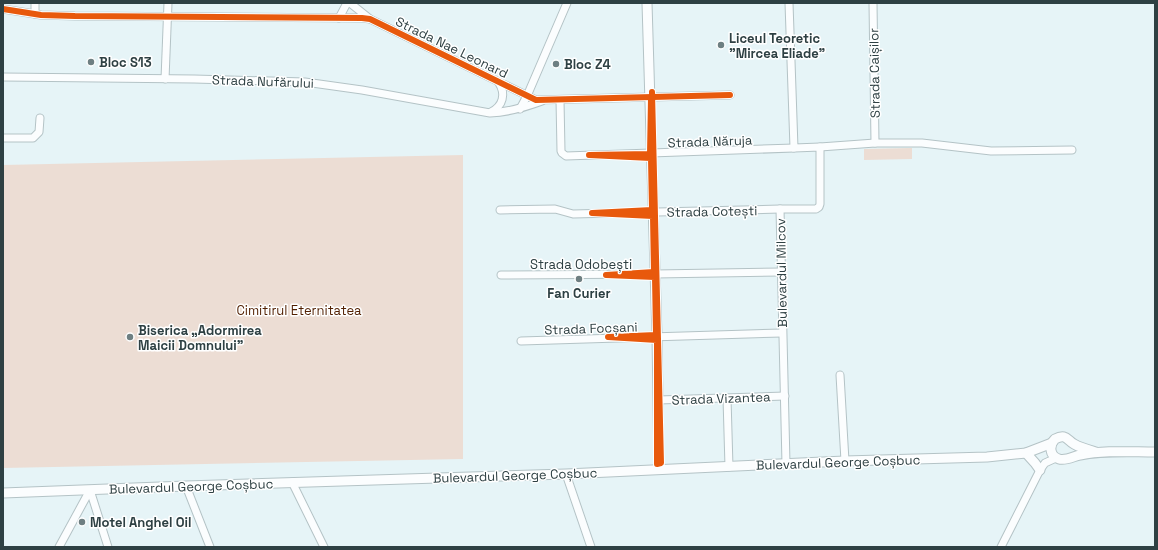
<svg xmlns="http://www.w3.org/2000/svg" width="1158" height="550" viewBox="0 0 1158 550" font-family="'Space Grotesk',sans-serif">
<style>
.green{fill:#ecddd4}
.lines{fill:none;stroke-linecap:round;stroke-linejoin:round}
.minor-casing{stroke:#b4c3c6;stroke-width:9}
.major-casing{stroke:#b4c3c6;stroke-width:11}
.minor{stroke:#fbfdfe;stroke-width:7}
.major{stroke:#fbfdfe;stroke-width:9}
.cycleway-casing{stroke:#fff;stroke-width:8}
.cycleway{stroke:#e8590c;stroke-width:6}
.poi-dot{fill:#6e7f82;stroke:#fff;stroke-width:1.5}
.labels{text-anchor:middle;stroke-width:3;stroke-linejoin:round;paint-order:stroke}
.poi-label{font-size:13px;font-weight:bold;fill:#2e4043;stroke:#fff;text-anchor:start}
.street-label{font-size:13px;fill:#2e4043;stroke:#fff}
.park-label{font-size:13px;fill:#511f00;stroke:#fff}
</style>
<rect width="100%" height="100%" fill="#e6f4f7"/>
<g class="green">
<polygon points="912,148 912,159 864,160 864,149"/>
<polygon points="463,155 463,459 3,468 3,165"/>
</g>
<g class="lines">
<g class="minor-casing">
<g id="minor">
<polyline points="350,3 370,19"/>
<polyline points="873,3 875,143"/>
<polyline points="3,9 41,15 75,16 362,18 370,19 536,100 730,95"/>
<polyline points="35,14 35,3"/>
<polyline points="339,18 347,3"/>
<path d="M3 77 194 79 305 82 362 90 490 113C509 112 523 108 542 101"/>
<polyline points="165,79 168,3"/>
<polyline points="560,100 561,151 562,153 566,156 794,148"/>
<polyline points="520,109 527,96 567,3"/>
<path d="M491 112C503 106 506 94 499 83"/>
<polyline points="3,138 33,138 39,132 40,118"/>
<polyline points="820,147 875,143 922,143 991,151 1072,150"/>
<polyline points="500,210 555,209 573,214 780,209"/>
<polyline points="501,275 655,274 781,272"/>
<polyline points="521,341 782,333"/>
<polyline points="840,375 845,461"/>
<polyline points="727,398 729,467"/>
<polyline points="658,400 785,396"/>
<polyline points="786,464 780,209 816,209 819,207 820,204 820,147 794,148 789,3"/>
<polyline points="566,474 591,547"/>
<polyline points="292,482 324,547"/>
<polyline points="186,486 210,547"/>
<polyline points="90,490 108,547"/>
<polyline points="59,547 90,490"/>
<polyline points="1001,547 1040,470 1045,463 1056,458"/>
</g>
</g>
<g class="major-casing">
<g id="major">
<polyline points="647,3 657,336 659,469"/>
<path d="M1096 452C1089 450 1081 448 1074 444 1067 440 1066 433 1055 439 1049 445 1049 456 1059 459 1066 461 1074 456 1080 455 1105 450 1130 452 1155 452"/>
<polyline points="1026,453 1035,463 1040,470"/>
<polyline points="3,493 186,486 566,474 845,461 987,457 1026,453 1052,443"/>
</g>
</g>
<use href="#minor" class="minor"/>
<use href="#major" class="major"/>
<g class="cycleway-casing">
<g id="cycleway">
<polyline points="3,9 41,15 75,16 362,18 370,19 536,100 730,95"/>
<polyline points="651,98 650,154 589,155 651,158 652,210 592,213 653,216 654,272 606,275 655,277 656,335 608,337 657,340 657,464 661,463 652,92"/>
</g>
</g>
<use href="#cycleway" class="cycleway"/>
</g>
<g class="poi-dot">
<circle cx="721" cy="45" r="4"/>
<circle cx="91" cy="62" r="4"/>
<circle cx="556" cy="64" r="4"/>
<circle cx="579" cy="279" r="4"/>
<circle cx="130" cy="337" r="4"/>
<circle cx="82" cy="522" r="4"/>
</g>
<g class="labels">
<g class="poi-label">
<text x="729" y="43">Liceul Teoretic<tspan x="729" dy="15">"Mircea Eliade"</tspan></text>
<text x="99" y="67">Bloc S13</text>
<text x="564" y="69">Bloc Z4</text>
<text x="579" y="298" text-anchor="middle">Fan Curier</text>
<text x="138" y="335">Biserica „Adormirea<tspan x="138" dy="15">Maicii Domnului”</tspan></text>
<text x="90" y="527">Motel Anghel Oil</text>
</g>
<g class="street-label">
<text transform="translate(452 47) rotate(26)" y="5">Strada Nae Leonard</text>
<text transform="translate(874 73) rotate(-91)" y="5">Strada Caișilor</text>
<text transform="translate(263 81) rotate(2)" y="5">Strada Nufărului</text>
<text transform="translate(710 141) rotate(-2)" y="5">Strada Năruja</text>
<text transform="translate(712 211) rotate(-1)" y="5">Strada Cotești</text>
<text x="581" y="269">Strada Odobești</text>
<text transform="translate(781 273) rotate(-91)" y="5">Bulevardul Milcov</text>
<text transform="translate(591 328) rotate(-2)" y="5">Strada Focșani</text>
<text transform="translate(721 398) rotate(-2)" y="5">Strada Vizantea</text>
<text transform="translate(838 462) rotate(-2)" y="5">Bulevardul George Coșbuc</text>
<text transform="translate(515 475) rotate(-2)" y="5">Bulevardul George Coșbuc</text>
<text transform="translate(191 486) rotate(-2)" y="5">Bulevardul George Coșbuc</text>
</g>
<g class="park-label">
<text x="299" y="315">Cimitirul Eternitatea</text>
</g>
</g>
<rect width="1158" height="550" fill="none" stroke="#2e4043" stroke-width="8"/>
</svg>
